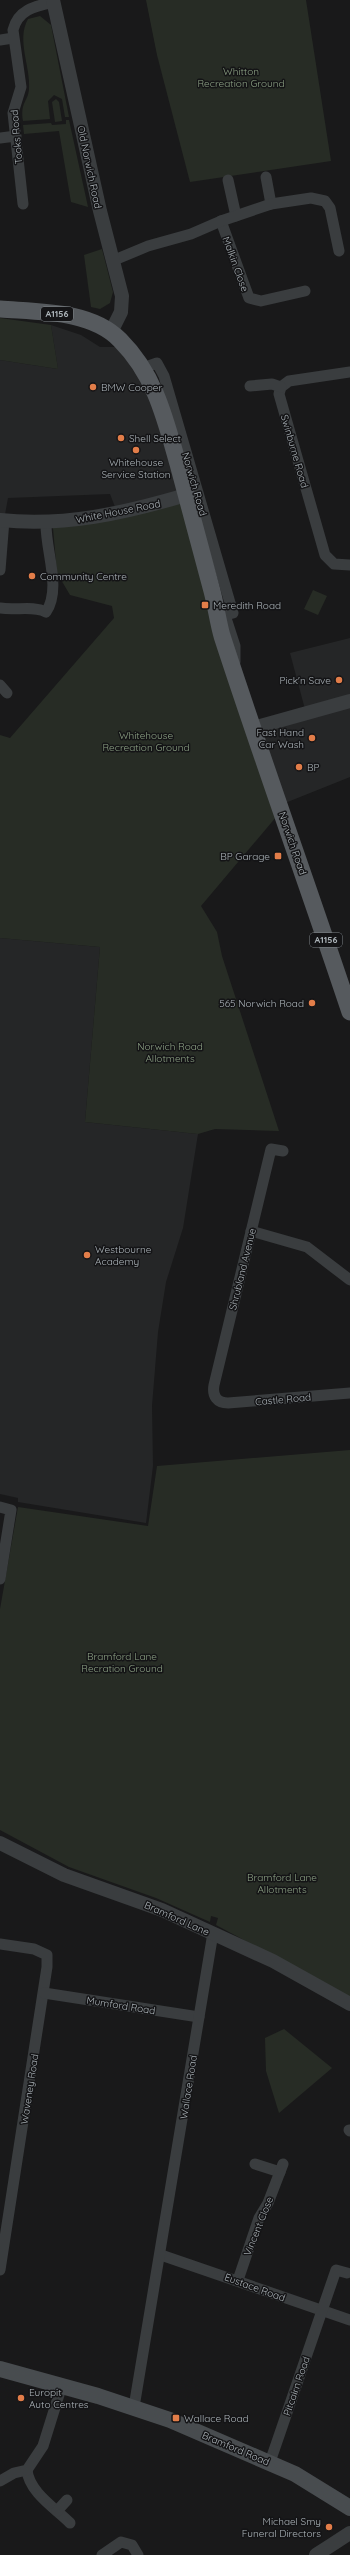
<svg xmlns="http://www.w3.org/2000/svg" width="350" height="2555" viewBox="0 0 350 2555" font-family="Quicksand,sans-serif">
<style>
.built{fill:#252627}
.green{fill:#272c25}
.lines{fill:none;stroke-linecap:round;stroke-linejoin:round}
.minor{stroke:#3a3d3f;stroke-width:11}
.tertiary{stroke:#3a3d3f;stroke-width:14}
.secondary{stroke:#484c4f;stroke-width:16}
.primary{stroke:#565a5e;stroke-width:17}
.poi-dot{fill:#e27d49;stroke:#141416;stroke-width:1.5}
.labels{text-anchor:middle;stroke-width:3;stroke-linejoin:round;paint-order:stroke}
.shield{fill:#141416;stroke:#7e8488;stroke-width:1}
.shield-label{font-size:9px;font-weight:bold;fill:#acb4b9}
.park-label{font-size:10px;fill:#8da285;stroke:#141416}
.street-label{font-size:10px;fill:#acb4b9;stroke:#141416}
.poi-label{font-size:10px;fill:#acb4b9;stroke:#141416;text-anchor:start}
</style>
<rect width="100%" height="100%" fill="#19191a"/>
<g class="built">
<polygon points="51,325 81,335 100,347 127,347 143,368 186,495 117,512 110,494 8,498 4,520 0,520 0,360 58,369"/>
<polygon points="350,638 350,777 280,805 253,728 306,713 290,653"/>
<polygon points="0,938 100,947 85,1122 198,1134 183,1228 166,1282 158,1332 152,1406 153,1466 146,1523 18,1502 18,1498 0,1494"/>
</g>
<g class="green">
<polygon points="146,0 306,0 331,161 190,182 157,55"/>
<path d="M40 16 51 25 69 117H65L62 99 54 95 48 101 50 119 23 121C20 102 28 102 29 89 31 67 16 40 28 19Z"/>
<polygon points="56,99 59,102 62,121 55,122 52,102"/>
<polygon points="66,120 69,120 88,207 71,202 59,131 24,134 23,125 51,123 52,125 66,124"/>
<polygon points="102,249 113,292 110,303 100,309 91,307 84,255"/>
<polygon points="0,318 51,325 58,369 0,360"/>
<polygon points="186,495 282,810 201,906 217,932 222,956 279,1131 215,1129 198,1134 85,1122 100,947 0,938 0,735 10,738 114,618 112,606 70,595 57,573 53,528"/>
<polygon points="313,590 327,596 318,615 304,609"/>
<polygon points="350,1450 350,1997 216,1925 218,1918 211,1916 210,1922 156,1898 69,1867 0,1830 0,1609 18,1507 148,1526 157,1466"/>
<polygon points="284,2029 332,2068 279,2113 266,2071 265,2038"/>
</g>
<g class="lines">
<g class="minor">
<polyline points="0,40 13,38"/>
<polyline points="0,138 16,136"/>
<polyline points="266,177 271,204"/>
<polyline points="228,180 236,216"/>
<path d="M23 204 13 113 21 87 13 30C18 9 36 6 54 2"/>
<polyline points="221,221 249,298 261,301 305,291"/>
<polyline points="112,261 148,246 191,234 221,221 271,204 311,198 325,201 330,208 339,251"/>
<polyline points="143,368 157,363 164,376 233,613 218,617"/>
<polyline points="350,372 289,381 281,387 279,394 325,555 334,564 350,565"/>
<polyline points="250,386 272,384 281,387"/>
<polyline points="0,570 4,520"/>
<path d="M0 608C15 611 32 605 46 612 62 588 45 550 46 522"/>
<polyline points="223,609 235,646 235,662"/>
<polyline points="0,685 7,693"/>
<path d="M283 1151 271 1149 214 1385C212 1396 217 1403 228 1403L350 1393"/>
<polyline points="251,1231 307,1247 350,1280"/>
<polyline points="0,1507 11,1510 0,1579"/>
<polyline points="0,1944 34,1949 47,1955 47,1967 0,2270"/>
<polyline points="44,1993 199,2017"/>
<polyline points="349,2130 350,2131"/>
<polyline points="255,2164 280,2172"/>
<polyline points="161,2255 350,2320"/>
<polyline points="238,2280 259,2218 268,2203 283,2164"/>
<polyline points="134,2407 213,1933"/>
<polyline points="270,2462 336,2270 347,2273"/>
<path d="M27 2470C29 2492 55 2508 70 2523"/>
<polyline points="0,2481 14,2473 27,2470 43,2446 62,2385"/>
<polyline points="57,2511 67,2500"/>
<polyline points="102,2555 121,2542 132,2545 138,2555"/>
</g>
<g class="tertiary">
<polyline points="53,0 100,211 122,296 121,312 111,332"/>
<path d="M0 520C64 527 125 513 186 495"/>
<polyline points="253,728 350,701"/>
<polyline points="0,1843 64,1875 162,1910 273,1961 350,2004"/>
<polyline points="316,2555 350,2533"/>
</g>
<polyline class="secondary" points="0,2369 98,2396 170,2420 295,2474 350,2508"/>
<path class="primary" d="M0 309C38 312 91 310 120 340 155 375 165 418 178 464 189 506 201 549 212 591 216 606 218 622 222 636 263 762 308 886 350 1012"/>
</g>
<g class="poi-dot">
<circle cx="93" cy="387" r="4"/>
<circle cx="121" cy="438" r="4"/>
<circle cx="136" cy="450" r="4"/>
<circle cx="32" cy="576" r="4"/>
<rect x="201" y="601" width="8" height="8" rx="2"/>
<circle cx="339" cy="680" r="4"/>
<circle cx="312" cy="738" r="4"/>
<circle cx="299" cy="767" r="4"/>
<rect x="274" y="852" width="8" height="8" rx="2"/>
<circle cx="312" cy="1003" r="4"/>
<circle cx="87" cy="1255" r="4"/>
<circle cx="21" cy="2398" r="4"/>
<rect x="172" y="2414" width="8" height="8" rx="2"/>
<circle cx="329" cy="2527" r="4"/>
</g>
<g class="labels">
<g class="shield">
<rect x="41" y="307" width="32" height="14" rx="3"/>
<rect x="310" y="933" width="32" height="14" rx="3"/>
</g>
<g class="shield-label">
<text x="57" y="317">A1156</text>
<text x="326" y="943">A1156</text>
</g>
<g class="park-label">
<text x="241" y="75">Whitton<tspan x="241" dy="12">Recreation Ground</tspan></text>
<text x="146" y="739">Whitehouse<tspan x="146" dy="12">Recreation Ground</tspan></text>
<text x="170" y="1050">Norwich Road<tspan x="170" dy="12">Allotments</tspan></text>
<text x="122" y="1660">Bramford Lane<tspan x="122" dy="12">Recration Ground</tspan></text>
<text x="282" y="1881">Bramford Lane<tspan x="282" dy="12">Allotments</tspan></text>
</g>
<g class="street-label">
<text transform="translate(16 137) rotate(-95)" y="4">Tooks Road</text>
<text transform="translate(90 167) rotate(78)" y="4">Old Norwich Road</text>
<text transform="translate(236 264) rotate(70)" y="4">Malkin Close</text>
<text transform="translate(295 451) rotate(74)" y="4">Swinburne Road</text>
<text transform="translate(195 484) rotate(74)" y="4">Norwich Road</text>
<text transform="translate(118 511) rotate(-11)" y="4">White House Road</text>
<text transform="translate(293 843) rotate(71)" y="4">Norwich Road</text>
<text transform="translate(242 1269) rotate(-76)" y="4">Shrubland Avenue</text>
<text transform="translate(283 1399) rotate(-5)" y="4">Castle Road</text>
<text transform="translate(177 1918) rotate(24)" y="4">Bramford Lane</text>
<text transform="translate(121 2005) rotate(9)" y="4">Mumford Road</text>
<text transform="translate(188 2087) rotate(-81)" y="4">Wallace Road</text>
<text transform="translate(29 2089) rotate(-81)" y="4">Waveney Road</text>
<text transform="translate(258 2226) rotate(-68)" y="4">Vincent Close</text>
<text transform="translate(255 2287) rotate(20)" y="4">Eustace Road</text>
<text transform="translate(296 2386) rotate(-71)" y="4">Pitcairn Road</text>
<text transform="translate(236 2448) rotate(23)" y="4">Bramford Road</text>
</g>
<g class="poi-label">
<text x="101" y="391">BMW Cooper</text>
<text x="129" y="442">Shell Select</text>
<text x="136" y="466" text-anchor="middle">Whitehouse<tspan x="136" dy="12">Service Station</tspan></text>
<text x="40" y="580">Community Centre</text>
<text x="213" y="609">Meredith Road</text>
<text x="331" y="684" text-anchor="end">Pick'n Save</text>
<text x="304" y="736" text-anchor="end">Fast Hand<tspan x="304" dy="12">Car Wash</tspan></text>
<text x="307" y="771">BP</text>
<text x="270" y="860" text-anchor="end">BP Garage</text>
<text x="304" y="1007" text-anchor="end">565 Norwich Road</text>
<text x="95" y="1253">Westbourne<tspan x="95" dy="12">Academy</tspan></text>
<text x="29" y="2396">Europit<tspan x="29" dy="12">Auto Centres</tspan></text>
<text x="184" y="2422">Wallace Road</text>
<text x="321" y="2525" text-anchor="end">Michael Smy<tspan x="321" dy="12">Funeral Directors</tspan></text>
</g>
</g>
</svg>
